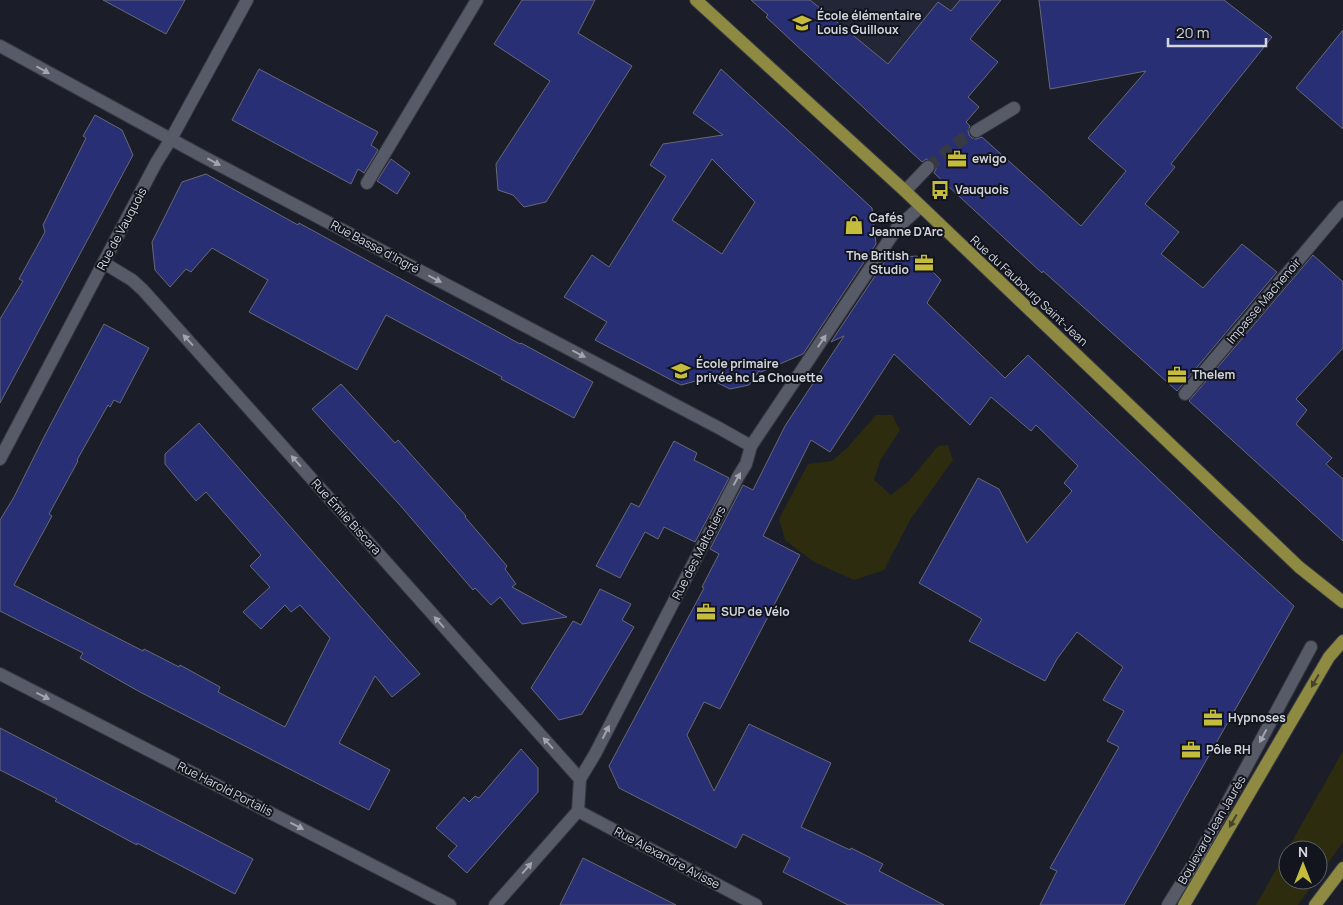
<svg xmlns="http://www.w3.org/2000/svg" width="1343" height="905" viewBox="0 0 1343 905" font-family="Manrope,sans-serif">
<style>
.built{fill:#222637}
.green{fill:#2e2c0e}
.building{fill:#292f75;stroke:#666976;fill-rule:evenodd}
.lines{fill:none;stroke-linecap:round;stroke-linejoin:round}
.minor-tunnel{stroke:#373943;stroke-width:12;stroke-dasharray:12 6;stroke-linecap:butt}
.minor-casing{stroke:#373942;stroke-width:14}
.major-casing{stroke:#373942;stroke-width:14}
.minor{stroke:#575a67;stroke-width:12}
.major{stroke:#8f8a42;stroke-width:12}
.oneway{fill:#a2a4ae}
.oneway2{fill:#44432c}
.labels{text-anchor:middle;stroke-width:4;stroke-linejoin:round;paint-order:stroke}
.poi-label{font-size:12px;font-weight:bold;fill:#d4d6de;stroke:#12141e;text-anchor:start}
.street-label{font-size:12px;fill:#d4d6de;stroke:#12141e}
</style>
<rect width="100%" height="100%" fill="#1b1d28"/>
<polygon class="built" points="780,0 1001,0 894,136 768,15"/>
<g class="green">
<polygon points="876,415 892,415 900,430 880,461 874,480 891,495 909,481 938,446 948,445 953,460 910,520 884,570 854,580 814,562 785,540 779,519 808,464 832,461 848,447"/>
<polygon points="1343,751 1343,842 1318,877 1318,850 1288,850 1288,880 1316,880 1298,905 1256,905"/>
</g>
<g class="building">
<polygon points="103,0 185,0 166,34"/>
<polygon points="522,0 595,0 578,33 632,66 546,202 524,207 513,195 498,190 496,164 550,81 494,44"/>
<polygon points="751,0 810,0 888,64 938,2 951,11 960,0 1001,0 970,39 998,62 968,97 979,107 966,122 970,126 968,131 969,135 972,138 976,139 982,137 1081,226 1126,171 1088,138 1146,71 1050,89 1039,0 1224,0 1272,37 1171,164 1175,167 1145,204 1179,232 1161,254 1203,288 1242,244 1277,272 1177,391 1043,271 1042,273 934,173 936,169 936,165 933,161 926,159 922,162 766,17 768,15"/>
<polygon points="1343,30 1343,129 1296,88"/>
<polygon points="259,69 378,132 371,145 378,150 364,173 358,169 351,184 232,120"/>
<path d="M721 69 872 208 876 244 803 354 761 372 759 371 749 385 730 389 704 376 703 379 681 385 595 340 607 322 564 297 592 255 609 267 666 176 650 165 663 144 723 135 693 113ZM712 159 755 202 722 254 672 220Z"/>
<polygon points="95,115 122,130 133,155 0,403 0,319 23,281 19,279 45,232 43,225 86,138 83,136"/>
<polygon points="391,159 410,173 397,194 377,181"/>
<polygon points="206,174 298,225 299,223 520,344 521,343 593,382 574,418 501,379 502,377 386,315 357,370 249,312 268,280 212,248 191,272 186,269 170,287 155,270 152,242 182,182"/>
<polygon points="1313,255 1343,282 1343,348 1296,399 1307,410 1296,424 1332,458 1326,464 1343,479 1343,541 1189,401"/>
<polygon points="917,256 941,280 927,303 1005,378 1028,355 1216,534 1294,606 1124,905 1040,905 1057,871 1050,868 1119,747 1107,741 1124,711 1103,700 1123,667 1077,632 1057,659 1045,681 969,641 982,619 919,583 978,478 999,489 1027,543 1072,491 1064,483 1078,466 1036,425 1031,431 991,397 970,425 894,354 830,452 811,440 763,536 800,555 720,709 704,702 687,735 714,791 749,724 831,763 801,827 850,850 851,848 883,864 879,871 944,905 848,905 783,872 790,858 743,834 736,848 619,788 609,766 704,588 702,587 719,554 710,549 743,485 753,490 785,426 844,336 831,342 887,258"/>
<polygon points="104,324 149,348 120,403 114,400 110,407 108,405 77,460 78,461 49,514 52,516 14,585 143,651 144,649 179,667 180,665 220,687 218,692 285,727 330,638 300,605 291,612 285,605 261,629 243,612 270,587 250,566 261,555 206,492 196,501 165,464 165,454 199,423 420,674 392,697 375,676 339,743 390,770 369,810 140,692 80,658 83,653 0,611 0,520 14,497 44,437"/>
<polygon points="341,384 395,443 398,440 466,516 465,517 507,566 505,569 516,584 512,587 567,617 522,624 500,597 491,605 475,588 473,590 399,504 312,409"/>
<polygon points="674,441 697,453 694,460 729,478 695,542 664,527 658,539 645,532 620,578 596,566 631,503 639,507"/>
<polygon points="600,589 631,604 622,620 634,627 582,714 559,720 531,688 573,621 581,625"/>
<polygon points="0,728 253,859 235,894 137,843 137,845 55,801 57,799 0,770"/>
<polygon points="521,749 538,768 538,792 467,873 448,856 457,846 436,828 464,797 469,802 475,796 479,798"/>
<polygon points="583,858 676,905 560,905"/>
</g>
<g class="lines">
<polyline class="minor-tunnel" points="928,167 964,138 976,131"/>
<g class="minor-casing">
<g id="minor">
<polyline points="0,46 200,155 719,428 751,446"/>
<polyline points="976,131 1014,108"/>
<polyline points="367,183 477,0"/>
<polyline points="905,191 928,167"/>
<polyline points="104,263 132,280 143,290 580,779"/>
<polyline points="1185,394 1343,207"/>
<polyline points="0,459 156,163 171,139 247,0"/>
<polyline points="0,674 450,905"/>
<polyline points="578,811 756,905"/>
<polyline points="495,905 578,811 580,779 595,754 738,477 746,464 751,446 897,228 920,207"/>
<polyline points="1168,905 1199,855 1311,647"/>
</g>
</g>
<g class="major-casing">
<g id="major">
<polyline points="696,0 905,191 1299,567 1343,602"/>
<polyline points="1184,905 1329,657 1343,641"/>
<polyline points="1315,905 1343,868"/>
</g>
</g>
<use href="#minor" class="minor"/>
<use href="#major" class="major"/>
</g>
<defs><path id="oneway-solid" d="M-6-.8H1V-3.2L6.5 0L1 3.2V.8H-6Z" transform="scale(1.25)"/></defs>
<g class="oneway">
<use href="#oneway-solid" transform="translate(43 70) rotate(29)"/>
<use href="#oneway-solid" transform="translate(214 162) rotate(28)"/>
<use href="#oneway-solid" transform="translate(435 279) rotate(28)"/>
<use href="#oneway-solid" transform="translate(188 340) rotate(-132)"/>
<use href="#oneway-solid" transform="translate(822 341) rotate(-56)"/>
<use href="#oneway-solid" transform="translate(579 354) rotate(28)"/>
<use href="#oneway-solid" transform="translate(296 461) rotate(-132)"/>
<use href="#oneway-solid" transform="translate(737 479) rotate(-61)"/>
<use href="#oneway-solid" transform="translate(439 622) rotate(-132)"/>
<use href="#oneway-solid" transform="translate(43 696) rotate(27)"/>
<use href="#oneway-solid" transform="translate(606 732) rotate(-63)"/>
<use href="#oneway-solid" transform="translate(1263 736) rotate(118)"/>
<use href="#oneway-solid" transform="translate(548 743) rotate(-132)"/>
<use href="#oneway-solid" transform="translate(297 826) rotate(27)"/>
<use href="#oneway-solid" transform="translate(527 868) rotate(-49)"/>
</g>
<g class="oneway2">
<use href="#oneway-solid" transform="translate(1315 681) rotate(120)"/>
<use href="#oneway-solid" transform="translate(1233 821) rotate(120)"/>
</g>
<defs>
<g id="school-bare" transform="scale(1.5)"><path d="M0-5L7-2L0 1L-7-2ZM-4 1L0 2.5L4 1V4Q0 6-4 4Z" fill="#c6bc3c" stroke="#12141e" stroke-width="2.5" paint-order="stroke"/></g>
<g id="office-bare" transform="scale(1.5)"><path d="M-6-3h4V-5.5h4V-3h4V5H-6ZM-1-4.5V-3h2v-1.5ZM-6 0V1H6V0Z" fill="#c6bc3c" stroke="#12141e" stroke-width="2.5" paint-order="stroke"/></g>
<g id="bus-bare" transform="scale(1.5)"><path d="M-5-6H5V4H4V6H2V4H-2V6H-4V4H-5ZM-3.5-4V0h7V-4ZM-3.5 1.2v1.5H-2V1.2ZM2 1.2v1.5H3.5V1.2Z" fill="#c6bc3c" stroke="#12141e" stroke-width="2.5" paint-order="stroke"/></g>
<g id="shop-bare" transform="scale(1.5)"><path d="M-5-2.5h2.3a2.7 3.5 0 0 1 5.4 0H5L5.5 6h-11ZM-1.5-2.5h3a1.5 2.3 0 0 0-3 0Z" fill="#c6bc3c" stroke="#12141e" stroke-width="2.5" paint-order="stroke"/></g>
</defs>
<g fill-rule="evenodd">
<use href="#school-bare" x="802" y="23"/>
<use href="#office-bare" x="957" y="159"/>
<use href="#bus-bare" x="940" y="190"/>
<use href="#shop-bare" x="854" y="225"/>
<use href="#office-bare" x="924" y="263"/>
<use href="#school-bare" x="681" y="371"/>
<use href="#office-bare" x="1177" y="375"/>
<use href="#office-bare" x="706" y="612"/>
<use href="#office-bare" x="1213" y="718"/>
<use href="#office-bare" x="1191" y="750"/>
</g>
<g class="labels">
<g class="poi-label">
<text x="817" y="20">École élémentaire<tspan x="817" dy="14">Louis Guilloux</tspan></text>
<text x="972" y="163">ewigo</text>
<text x="955" y="194">Vauquois</text>
<text x="869" y="222">Cafés<tspan x="869" dy="14">Jeanne D'Arc</tspan></text>
<text x="909" y="260" text-anchor="end">The British<tspan x="909" dy="14">Studio</tspan></text>
<text x="696" y="368">École primaire<tspan x="696" dy="14">privée hc La Chouette</tspan></text>
<text x="1192" y="379">Thelem</text>
<text x="721" y="616">SUP de Vélo</text>
<text x="1228" y="722">Hypnoses</text>
<text x="1206" y="754">Pôle RH</text>
</g>
<g class="street-label">
<text transform="translate(122 229) rotate(-62)" y="4">Rue de Vauquois</text>
<text transform="translate(375 247) rotate(28)" y="4">Rue Basse d'Ingré</text>
<text transform="translate(1029 291) rotate(43)" y="4">Rue du Faubourg Saint-Jean</text>
<text transform="translate(1264 301) rotate(-50)" y="4">Impasse Machenoir</text>
<text transform="translate(346 517) rotate(48)" y="4">Rue Émile Biscara</text>
<text transform="translate(699 553) rotate(-63)" y="4">Rue des Maltotiers</text>
<text transform="translate(225 789) rotate(27)" y="4">Rue Harold Portalis</text>
<text transform="translate(1212 830) rotate(-60)" y="4">Boulevard Jean Jaurès</text>
<text transform="translate(667 858) rotate(28)" y="4">Rue Alexandre Avisse</text>
</g>
</g>
<g transform="translate(1303 865)"><circle r="24" fill="#12141e" stroke="#60626b"/>
<path d="M0-4L9 19L0 12L-9 19Z" fill="#c6bc3c"/>
<text y="-8" font-size="14" font-weight="bold" text-anchor="middle" fill="#d4d6de">N</text>
</g>
<path d="M1168 38v8h98v-8" fill="none" stroke="#d4d6de" stroke-width="2.5"/>
<text x="1176" y="38" font-size="15" fill="#d4d6de" stroke="#12141e" stroke-width="4" paint-order="stroke">20 m</text>
</svg>
